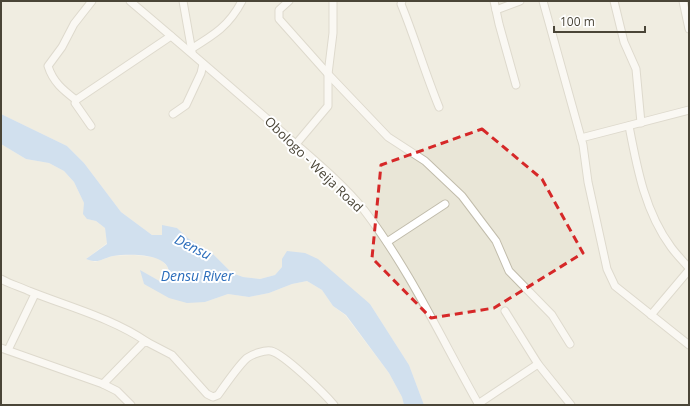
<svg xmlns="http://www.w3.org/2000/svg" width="690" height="406" viewBox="0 0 690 406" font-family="'Open Sans',sans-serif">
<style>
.residential{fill:#e9e6d7}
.water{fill:#a4c9f4}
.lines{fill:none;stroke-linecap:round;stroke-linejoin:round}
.minor-casing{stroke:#c1bcab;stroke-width:9}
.minor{stroke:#fff;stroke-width:7}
.marked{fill:none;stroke:#d62828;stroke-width:3;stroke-dasharray:8 5;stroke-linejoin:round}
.labels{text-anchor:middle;stroke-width:4;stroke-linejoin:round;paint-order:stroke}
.street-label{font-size:13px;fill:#4a4537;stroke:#fff}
.water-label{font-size:14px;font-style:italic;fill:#2b6dbb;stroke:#fff}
</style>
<rect width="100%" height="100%" fill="#f5f3ea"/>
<g class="residential">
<polygon points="1,1 689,1 689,405 424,405 409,365 370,304 282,259 282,267 275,275 260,279 243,277 232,273 212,253 189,239 177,228 162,226 162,235 152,235 121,212 84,163 67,146 1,114"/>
<polygon points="1,144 26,159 49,163 64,171 74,182 84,203 87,219 96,221 105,228 107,243 86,259 95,262 113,256 134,255 159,258 167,266 170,278 163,283 141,271 144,284 205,302 228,294 249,297 269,293 292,284 307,281 322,290 333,306 345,315 389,373 402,397 404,405 1,405"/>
</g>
<path class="water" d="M1 114 67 146 84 163 121 212 152 235H162V225L177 228 189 239 212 253 232 273 243 277 260 279 275 275 282 267V259L287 251 305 253 318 259 370 304 409 365 424 405H404L402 397 389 373 346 315 333 306 322 290 307 281 292 284 269 293 249 297 228 294 205 302 187 303 169 298 144 284 140 270 163 283 170 278C169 275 169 269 167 266 159 253 126 254 113 256 100 259 100 264 86 259L107 244 105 228 96 221 87 219 83 214 84 203 74 182 64 171 49 163 26 159 1 144Z"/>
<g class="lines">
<g class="minor-casing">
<g id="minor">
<path d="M130 1C183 46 237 92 290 139 315 161 343 184 364 210 410 270 442 340 479 405"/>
<polyline points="183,1 192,52"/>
<polyline points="289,1 279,10 279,19 328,74 388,137 425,161 462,196 496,241 509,271 552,315 570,344"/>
<path d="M402 1 401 4C415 38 425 73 439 107"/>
<polyline points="494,1 499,24 516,85"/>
<polyline points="543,1 583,145 588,182 607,269 615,286 689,345"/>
<polyline points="614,1 624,42 636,69 641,123"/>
<polyline points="683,1 689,29"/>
<polyline points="496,10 520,1"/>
<path d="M191 49C214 35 229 26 242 1"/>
<path d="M76 100C63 90 53 82 48 66L62 47 74 24 92 1"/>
<polyline points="173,114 186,105 201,73 203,64"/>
<polyline points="91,126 75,103 76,100 171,36"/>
<path d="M629 126C637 168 645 212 671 247 676 254 683 261 689 268"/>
<polyline points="581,138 689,110"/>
<polyline points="296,144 328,106 328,74 333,33 333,1"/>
<polyline points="387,242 445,204"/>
<path d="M1 279C10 284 20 287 29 291 69 307 112 318 147 342"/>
<polyline points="651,315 689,270"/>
<polyline points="1,348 103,384 117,391 131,405"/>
<polyline points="8,350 35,294"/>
<polyline points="538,364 571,405"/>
<path d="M103 384 143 343 147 342 172 355 207 394 213 397 218 395C225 385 239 365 247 358 253 354 264 350 271 351 284 354 324 393 334 405"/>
<polyline points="478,404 538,364 505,311"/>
</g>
</g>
<use href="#minor" class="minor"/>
</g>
<path d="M0 0H690V406H0ZM482 129 542 179 583 253 494 308 431 318 372 258 381 165Z" fill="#f5f3ea" fill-opacity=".55" fill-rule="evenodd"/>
<path class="marked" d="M482 129 542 179 583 253 494 308 431 318 372 258 381 165Z"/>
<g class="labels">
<g class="street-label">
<text transform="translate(314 164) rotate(44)" y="5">Obologo - Weija Road</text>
</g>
<g class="water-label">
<text transform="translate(193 247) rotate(27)" y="5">Densu</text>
<text x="197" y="281">Densu River</text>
</g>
</g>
<rect width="690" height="406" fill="none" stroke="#4a4537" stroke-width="4"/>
<path d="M554 26v6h91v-6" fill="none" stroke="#4a4537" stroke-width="2"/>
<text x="560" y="26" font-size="12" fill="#4a4537" stroke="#ffffff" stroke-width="3" paint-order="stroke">100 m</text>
</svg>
